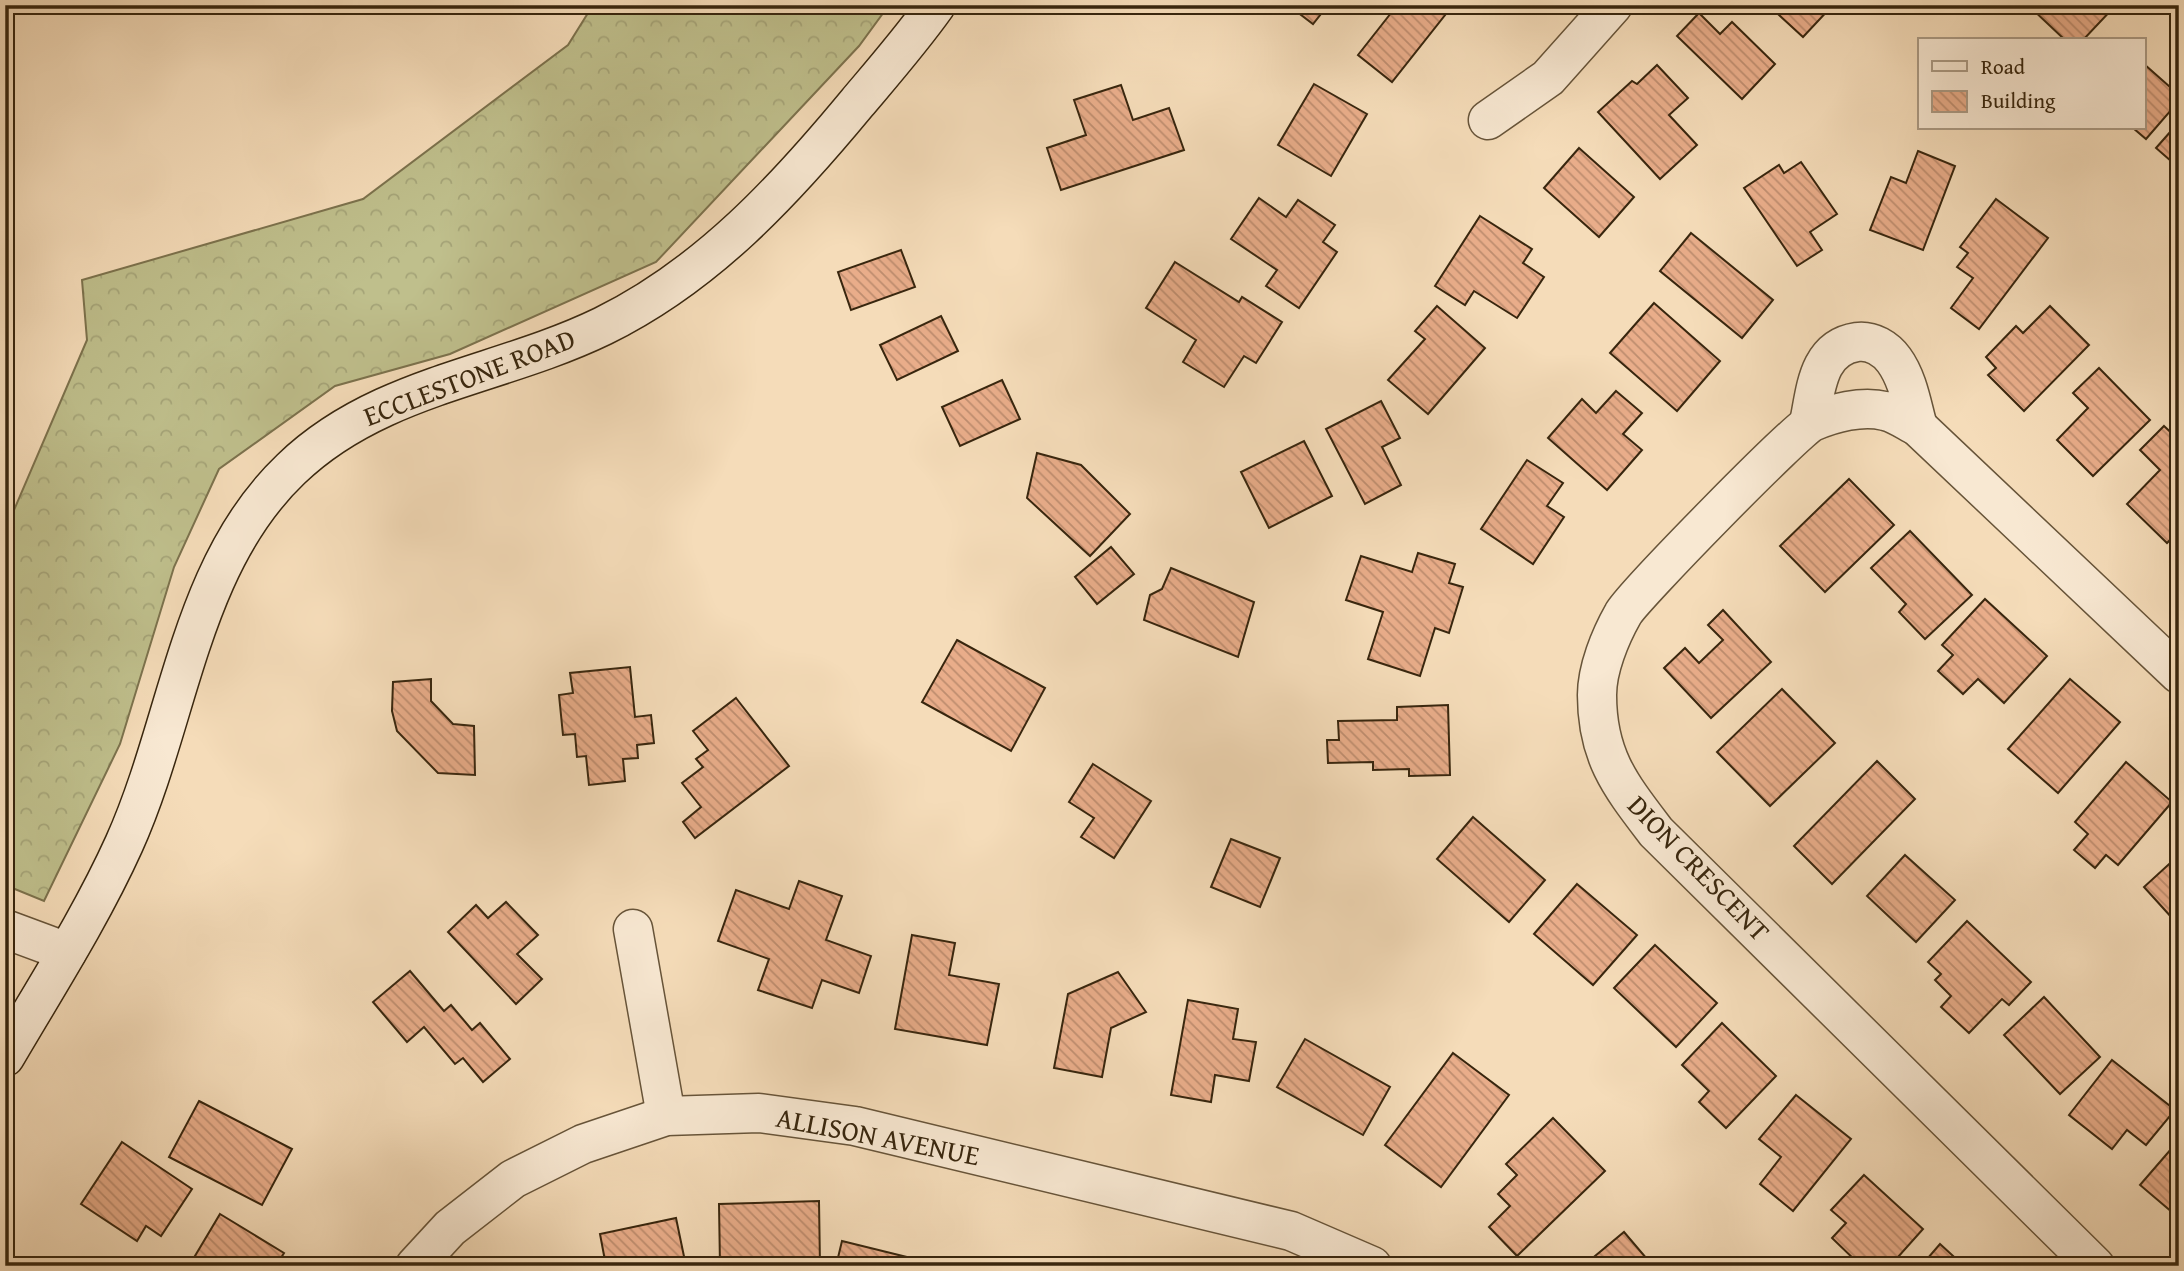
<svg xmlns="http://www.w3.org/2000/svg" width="2184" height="1271" viewBox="0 0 2184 1271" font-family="'Gentium Book Plus',serif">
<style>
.forest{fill:url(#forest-crowns);stroke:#7c724d;stroke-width:2}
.building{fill:url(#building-back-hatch);stroke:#38260e;stroke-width:2}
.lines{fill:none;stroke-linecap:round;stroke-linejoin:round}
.minor-casing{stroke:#675439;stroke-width:41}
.secondary-casing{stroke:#38260e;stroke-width:41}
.minor{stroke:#f8e8d2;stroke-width:38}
.secondary{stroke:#f8e8d2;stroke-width:38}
.labels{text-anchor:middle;stroke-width:6;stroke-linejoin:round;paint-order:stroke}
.street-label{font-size:28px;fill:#38260e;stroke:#f8e8d2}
</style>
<defs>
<pattern id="forest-crowns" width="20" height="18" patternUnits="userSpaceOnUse" patternTransform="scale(1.75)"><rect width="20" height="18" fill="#bfbf8c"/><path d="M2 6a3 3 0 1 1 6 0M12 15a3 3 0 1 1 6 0" fill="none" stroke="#a5a478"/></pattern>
<pattern id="building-back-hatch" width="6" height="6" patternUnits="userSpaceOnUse" patternTransform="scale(1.75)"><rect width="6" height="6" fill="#e9ad8a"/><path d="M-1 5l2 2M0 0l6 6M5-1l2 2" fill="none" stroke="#be8d6f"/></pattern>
</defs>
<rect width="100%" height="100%" fill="#f5dcb9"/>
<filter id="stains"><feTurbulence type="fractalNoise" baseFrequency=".00286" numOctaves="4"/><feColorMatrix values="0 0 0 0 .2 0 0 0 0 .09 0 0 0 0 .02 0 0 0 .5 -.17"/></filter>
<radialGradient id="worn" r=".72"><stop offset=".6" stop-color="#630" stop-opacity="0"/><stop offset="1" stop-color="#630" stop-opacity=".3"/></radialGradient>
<polygon class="forest" points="593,5 889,5 859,46 656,262 450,354 335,386 219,469 174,567 120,744 44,901 5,885 5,531 87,340 82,280 363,199 568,45"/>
<g class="building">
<polygon points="1288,5 1328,5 1313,24"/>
<polygon points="1380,5 1453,5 1392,82 1358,55 1391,13"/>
<polygon points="1768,5 1833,5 1803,37"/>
<polygon points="2028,5 2116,5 2083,40 2065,40"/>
<polygon points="1699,13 1720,34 1732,22 1775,64 1742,99 1677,36"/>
<polygon points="2144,64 2179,95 2179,101 2146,139 2133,128 2144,128"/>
<polygon points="1657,65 1688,98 1669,115 1697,145 1660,179 1598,112 1632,81 1637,84"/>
<polygon points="1314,84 1367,114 1331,176 1278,145"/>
<polygon points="1121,85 1133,120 1169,108 1184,150 1061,190 1047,148 1086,135 1074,100"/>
<polygon points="2179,122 2179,168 2156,148"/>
<polygon points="1579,148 1634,197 1599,237 1544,188"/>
<polygon points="1918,151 1955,166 1923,250 1870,230 1891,177 1906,183"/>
<polygon points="1801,162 1837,214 1810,232 1822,250 1797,266 1744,188 1779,165 1784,173"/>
<polygon points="1259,198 1286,217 1298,200 1335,225 1323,242 1337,252 1299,308 1266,286 1277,270 1231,239"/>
<polygon points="1996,199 2048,238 1979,329 1951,308 1973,278 1957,267 1968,253 1960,247"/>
<polygon points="1480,216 1532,249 1523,263 1544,277 1517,318 1474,291 1465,305 1435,286"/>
<polygon points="1691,233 1773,300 1742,338 1660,271"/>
<polygon points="901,250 915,287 851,310 838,272"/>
<polygon points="1175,262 1239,302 1242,297 1282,322 1256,363 1244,356 1224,387 1183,362 1196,340 1146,308"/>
<polygon points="1654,303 1720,361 1677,411 1610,353"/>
<polygon points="1437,306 1485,348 1428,414 1388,380 1425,339 1415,331"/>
<polygon points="2050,306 2089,345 2024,411 1988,375 1996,368 1986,357 2016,326 2023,333"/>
<polygon points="941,316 958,351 897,380 880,345"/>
<polygon points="2099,368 2150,420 2093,476 2057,440 2088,408 2073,393"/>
<polygon points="1002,380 1020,419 960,446 942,407"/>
<polygon points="1616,391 1642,413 1623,434 1642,450 1607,490 1548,438 1582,399 1596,413"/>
<polygon points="1381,401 1400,438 1382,447 1401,485 1365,504 1326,429"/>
<polygon points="2164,426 2179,440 2179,531 2167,543 2127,504 2160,470 2140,450"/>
<polygon points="1304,441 1332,496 1269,528 1241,472"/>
<polygon points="1037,453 1081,465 1130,514 1090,556 1027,498"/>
<polygon points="1527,460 1563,483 1547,506 1564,517 1533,564 1481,529"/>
<polygon points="1849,479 1894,525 1825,592 1780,546"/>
<polygon points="1910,531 1972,595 1925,639 1899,612 1906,604 1871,568"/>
<polygon points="1111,547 1134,574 1097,604 1075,577"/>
<polygon points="1418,553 1455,564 1449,583 1463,587 1449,633 1435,628 1420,676 1368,659 1383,612 1346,600 1361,556 1412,572"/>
<polygon points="1171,568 1254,602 1238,657 1144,620 1150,595 1162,589"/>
<polygon points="1985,599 2047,656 2004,703 1978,679 1963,694 1938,671 1953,655 1942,645"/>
<polygon points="1723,610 1771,662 1711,718 1664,668 1685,648 1699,663 1723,640 1708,625"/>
<polygon points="957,640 1045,688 1011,751 922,702"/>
<polygon points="630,667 635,717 651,715 654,743 637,745 638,758 623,759 625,781 589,785 586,756 577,757 575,734 563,735 559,695 573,693 570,673"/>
<polygon points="431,679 431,701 453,724 474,726 475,775 438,773 397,731 392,711 393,682"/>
<polygon points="2070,679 2120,722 2058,793 2008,749"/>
<polygon points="1782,689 1835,743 1770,806 1717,752"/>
<polygon points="736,698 789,766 695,838 683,822 701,807 682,783 703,767 696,759 708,750 693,731"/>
<polygon points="1448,705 1450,775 1409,776 1409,769 1373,770 1373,762 1328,763 1327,740 1339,740 1338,721 1397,720 1397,707"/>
<polygon points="1877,761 1915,799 1832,884 1794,846"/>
<polygon points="2126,762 2172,802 2118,865 2106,855 2095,868 2074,850 2088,834 2075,822"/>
<polygon points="1093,764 1151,801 1114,858 1081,837 1094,818 1069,802"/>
<polygon points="1473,817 1545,880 1509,922 1437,859"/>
<polygon points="1231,839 1280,858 1260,907 1211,887"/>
<polygon points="1905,855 1955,900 1916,942 1867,896"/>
<polygon points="2179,855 2179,914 2173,919 2144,887"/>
<polygon points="799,881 842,896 826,940 871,956 859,993 822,980 812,1008 758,990 769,959 718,941 736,890 789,909"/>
<polygon points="1577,884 1637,935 1593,985 1534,934"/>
<polygon points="506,902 538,935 517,954 542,979 516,1004 448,932 476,905 488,918"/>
<polygon points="1967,921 2031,982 2009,1005 2002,999 1969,1033 1941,1007 1951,996 1935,980 1941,974 1928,962"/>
<polygon points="912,935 955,943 949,975 999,984 987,1045 895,1029"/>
<polygon points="1655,945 1717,1003 1676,1047 1614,988"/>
<polygon points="410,971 444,1011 451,1005 472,1030 480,1023 510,1059 483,1082 463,1058 455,1064 424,1027 407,1042 373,1002"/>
<polygon points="1118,972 1146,1012 1111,1028 1102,1077 1054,1068 1068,994"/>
<polygon points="2044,997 2100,1057 2060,1094 2004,1035"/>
<polygon points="1188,1000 1238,1009 1233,1039 1256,1042 1249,1081 1215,1075 1211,1102 1171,1095"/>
<polygon points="1722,1023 1776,1076 1726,1128 1699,1102 1709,1091 1682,1065"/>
<polygon points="1305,1039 1390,1087 1363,1135 1277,1087"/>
<polygon points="1453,1053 1509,1095 1441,1187 1385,1145"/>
<polygon points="2112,1060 2175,1110 2146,1145 2127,1130 2112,1149 2069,1115"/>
<polygon points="1796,1095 1851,1139 1793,1211 1760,1184 1781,1157 1759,1139"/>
<polygon points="199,1101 292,1149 262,1205 169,1157"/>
<polygon points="1553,1118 1605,1171 1517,1256 1489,1227 1510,1206 1498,1194 1517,1175 1506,1164"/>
<polygon points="122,1142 192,1189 161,1236 146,1226 137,1241 81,1204"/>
<polygon points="2172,1148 2179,1154 2179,1218 2140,1185"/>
<polygon points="1864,1175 1923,1229 1890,1266 1861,1266 1832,1238 1846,1223 1831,1210"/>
<polygon points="819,1201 820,1266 720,1266 719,1204"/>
<polygon points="220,1214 284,1253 276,1266 189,1266"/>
<polygon points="676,1218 686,1266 606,1266 600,1234"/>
<polygon points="1624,1232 1653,1266 1583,1266"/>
<polygon points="842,1241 911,1258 909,1266 836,1266"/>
<polygon points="1940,1244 1964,1266 1921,1266"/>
<polygon points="1065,1258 1086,1266 1062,1266"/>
</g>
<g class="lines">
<g class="minor-casing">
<g id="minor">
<polyline points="1488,120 1548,78 1613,5"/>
<path d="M1809 423C1816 390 1817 348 1857 342 1872 340 1886 349 1894 360 1908 379 1912 406 1918 427"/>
<polyline points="5,929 67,952"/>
<polyline points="633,929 666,1116"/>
<polyline points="415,1266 450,1228 513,1179 583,1144 666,1116 759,1113 855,1126 1291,1231 1372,1266"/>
<path d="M2095 1266 1656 832C1621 786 1597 757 1597 695 1597 669 1610 637 1623 614 1632 597 1798 428 1812 422 1833 413 1862 405 1885 411 1896 413 1908 422 1918 427L2179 674"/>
</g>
</g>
<g class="secondary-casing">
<path id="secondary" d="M5 1057C46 987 91 917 124 844 180 720 189 566 291 469 378 385 498 377 603 326 707 275 785 190 857 103 884 71 912 39 936 5"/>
</g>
<use href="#minor" class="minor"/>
<use href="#secondary" class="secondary"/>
</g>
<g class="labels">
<g class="street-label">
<text transform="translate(469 377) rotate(-21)" y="10">ECCLESTONE ROAD</text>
<text transform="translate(1699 868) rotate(46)" y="10">DION CRESCENT</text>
<text transform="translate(878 1136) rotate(11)" y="10">ALLISON AVENUE</text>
</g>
</g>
<rect width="2184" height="1271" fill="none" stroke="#f5dcb9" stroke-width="28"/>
<rect x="7" y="7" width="2170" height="1257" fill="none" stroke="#38260e" stroke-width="3.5"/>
<rect x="14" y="14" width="2156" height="1243" fill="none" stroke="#38260e" stroke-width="2"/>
<rect x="1918" y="38" width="228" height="91" fill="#f8e8d2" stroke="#ab9a84" stroke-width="2"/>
<rect x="1932" y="61" width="35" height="10" fill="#f8e8d2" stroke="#ab9a84" stroke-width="2"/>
<text x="1981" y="74" font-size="21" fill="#38260e">Road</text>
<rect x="1932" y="91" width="35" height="21" fill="url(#building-back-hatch)" stroke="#ab9a84" stroke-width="2"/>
<text x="1981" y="108" font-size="21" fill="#38260e">Building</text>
<rect width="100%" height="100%" filter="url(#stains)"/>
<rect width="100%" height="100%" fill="url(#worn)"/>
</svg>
